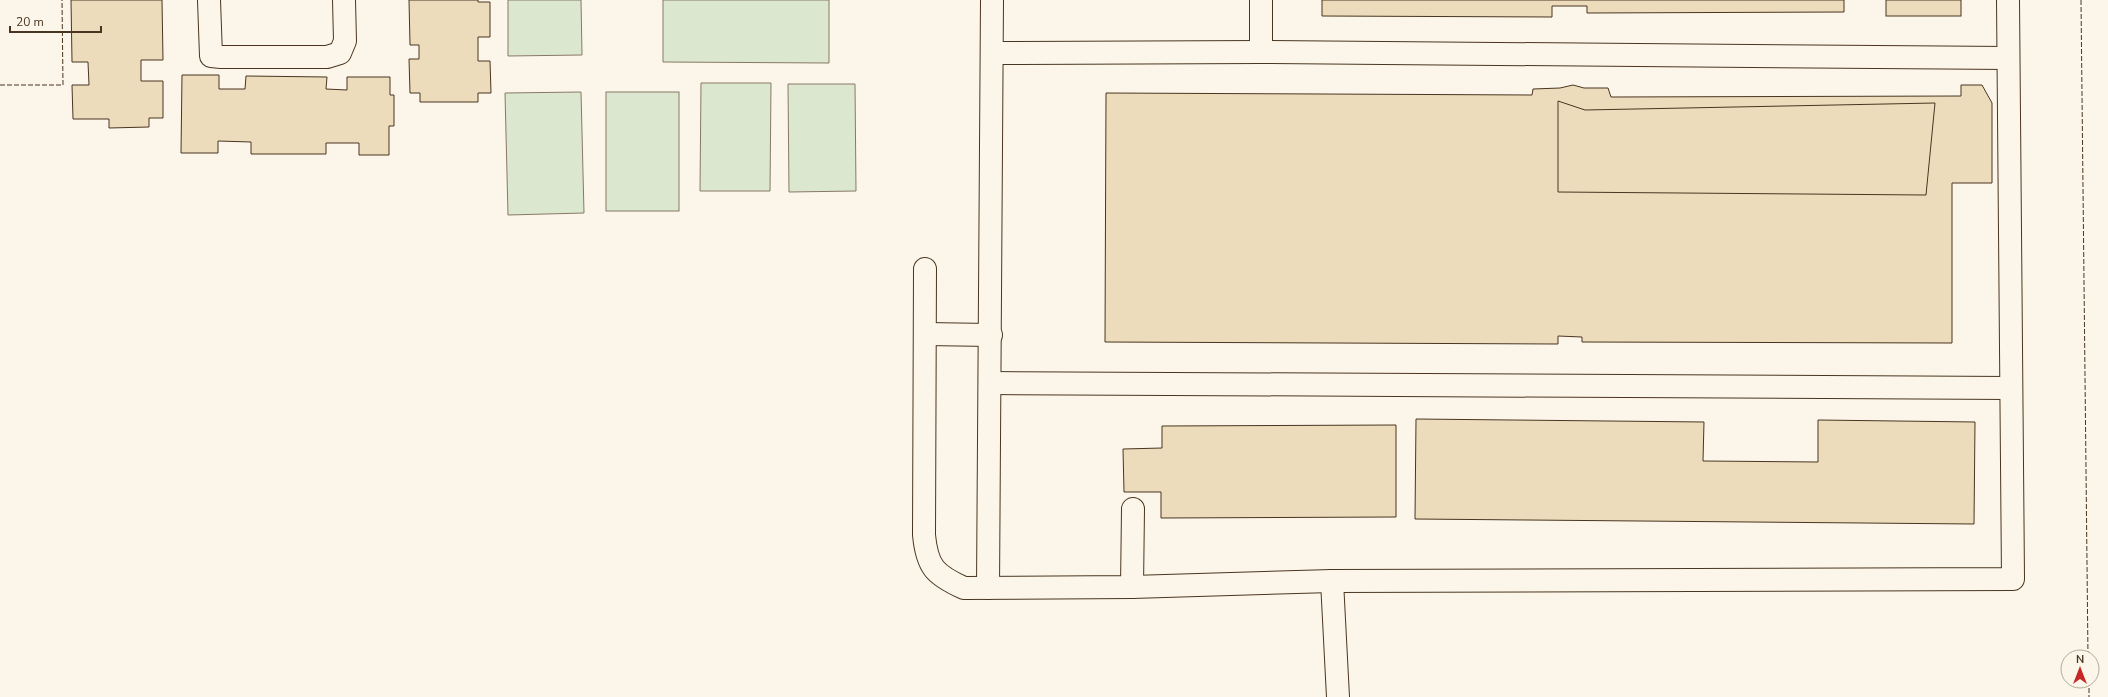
<svg xmlns="http://www.w3.org/2000/svg" width="2108" height="697" viewBox="0 0 2108 697" font-family="'Nunito Sans',sans-serif">
<style>
.green{fill:#dce7d0;stroke:#887966}
.building{fill:#ecdcbc;stroke:#4a3520}
.lines{fill:none;stroke-linecap:round;stroke-linejoin:round}
.minor-casing{stroke:#4a3520;stroke-width:24}
.minor{stroke:#fbf6e9;stroke-width:22}
.fence{stroke:#4a3520;stroke-width:1;stroke-dasharray:5 2;stroke-linecap:butt}
</style>
<rect width="100%" height="100%" fill="#fbf6e9"/>
<g class="green">
<polygon points="508,0 581,0 582,55 508,56"/>
<polygon points="663,0 829,0 829,63 663,62"/>
<polygon points="701,83 771,83 770,191 700,191"/>
<polygon points="788,84 855,84 856,191 789,192"/>
<polygon points="581,92 584,213 508,215 505,93"/>
<rect x="606" y="92" width="73" height="119"/>
</g>
<g class="building">
<polygon points="71,0 162,0 163,60 141,60 141,81 163,81 163,118 149,118 149,127 109,128 109,119 73,119 72,85 89,85 88,62 72,62"/>
<polygon points="409,0 478,0 478,2 490,2 490,37 478,37 478,61 490,61 491,93 478,93 478,102 420,102 420,93 410,93 409,59 419,59 419,45 410,45"/>
<polygon points="1322,0 1844,0 1844,12 1587,13 1587,6 1552,6 1552,17 1322,16"/>
<rect x="1886" y="0" width="75" height="16"/>
<polygon points="182,75 219,75 219,89 245,89 246,76 327,77 326,89 347,90 347,77 390,77 390,95 394,95 394,126 389,126 389,155 359,155 359,143 326,143 326,154 251,154 251,142 218,141 218,153 181,153"/>
<polygon points="1573,85 1584,88 1608,88 1611,97 1961,96 1961,85 1982,85 1992,103 1992,183 1952,183 1952,343 1582,342 1582,337 1558,336 1558,344 1105,342 1106,93 1532,95 1533,89 1560,88"/>
<polygon points="1558,101 1585,110 1935,103 1926,195 1558,192"/>
<polygon points="1416,419 1704,422 1703,461 1818,462 1818,420 1975,422 1974,524 1415,519"/>
<polygon points="1396,425 1396,517 1161,518 1161,492 1124,492 1123,449 1162,448 1162,426"/>
</g>
<g class="lines">
<g class="minor-casing">
<g id="minor">
<polyline points="209,0 211,56 221,57 327,57 340,53 345,41 344,0"/>
<polyline points="1261,0 1261,52"/>
<polyline points="993,53 1261,52 2008,58"/>
<path d="M925 269 924 535C927 567 935 575 964 588L1132 587 1332 581 2013 579 2008 0"/>
<polyline points="925,334 991,335"/>
<polyline points="990,383 2011,388"/>
<polyline points="1332,581 1338,697"/>
<polyline points="1132,587 1133,509"/>
<polyline points="988,588 992,0"/>
</g>
</g>
<use href="#minor" class="minor"/>
<g class="fence">
<polyline points="2081,0 2088,657"/>
<polyline points="0,85 63,85 62,0"/>
<polyline points="2089,681 2089,697"/>
</g>
</g>
<g transform="translate(2080 669)"><circle r="19" fill="#fbf6e9" stroke="#b4a999"/>
<path d="M0-3L7 15L0 10L-7 15Z" fill="#c62828"/>
<text y="-6" font-size="11" font-weight="bold" text-anchor="middle" fill="#4a3520">N</text>
</g>
<path d="M10 26v6h91v-6" fill="none" stroke="#4a3520" stroke-width="2"/>
<text x="16" y="26" font-size="12" fill="#4a3520" stroke="#fbf6e9" stroke-width="3" paint-order="stroke">20 m</text>
</svg>
